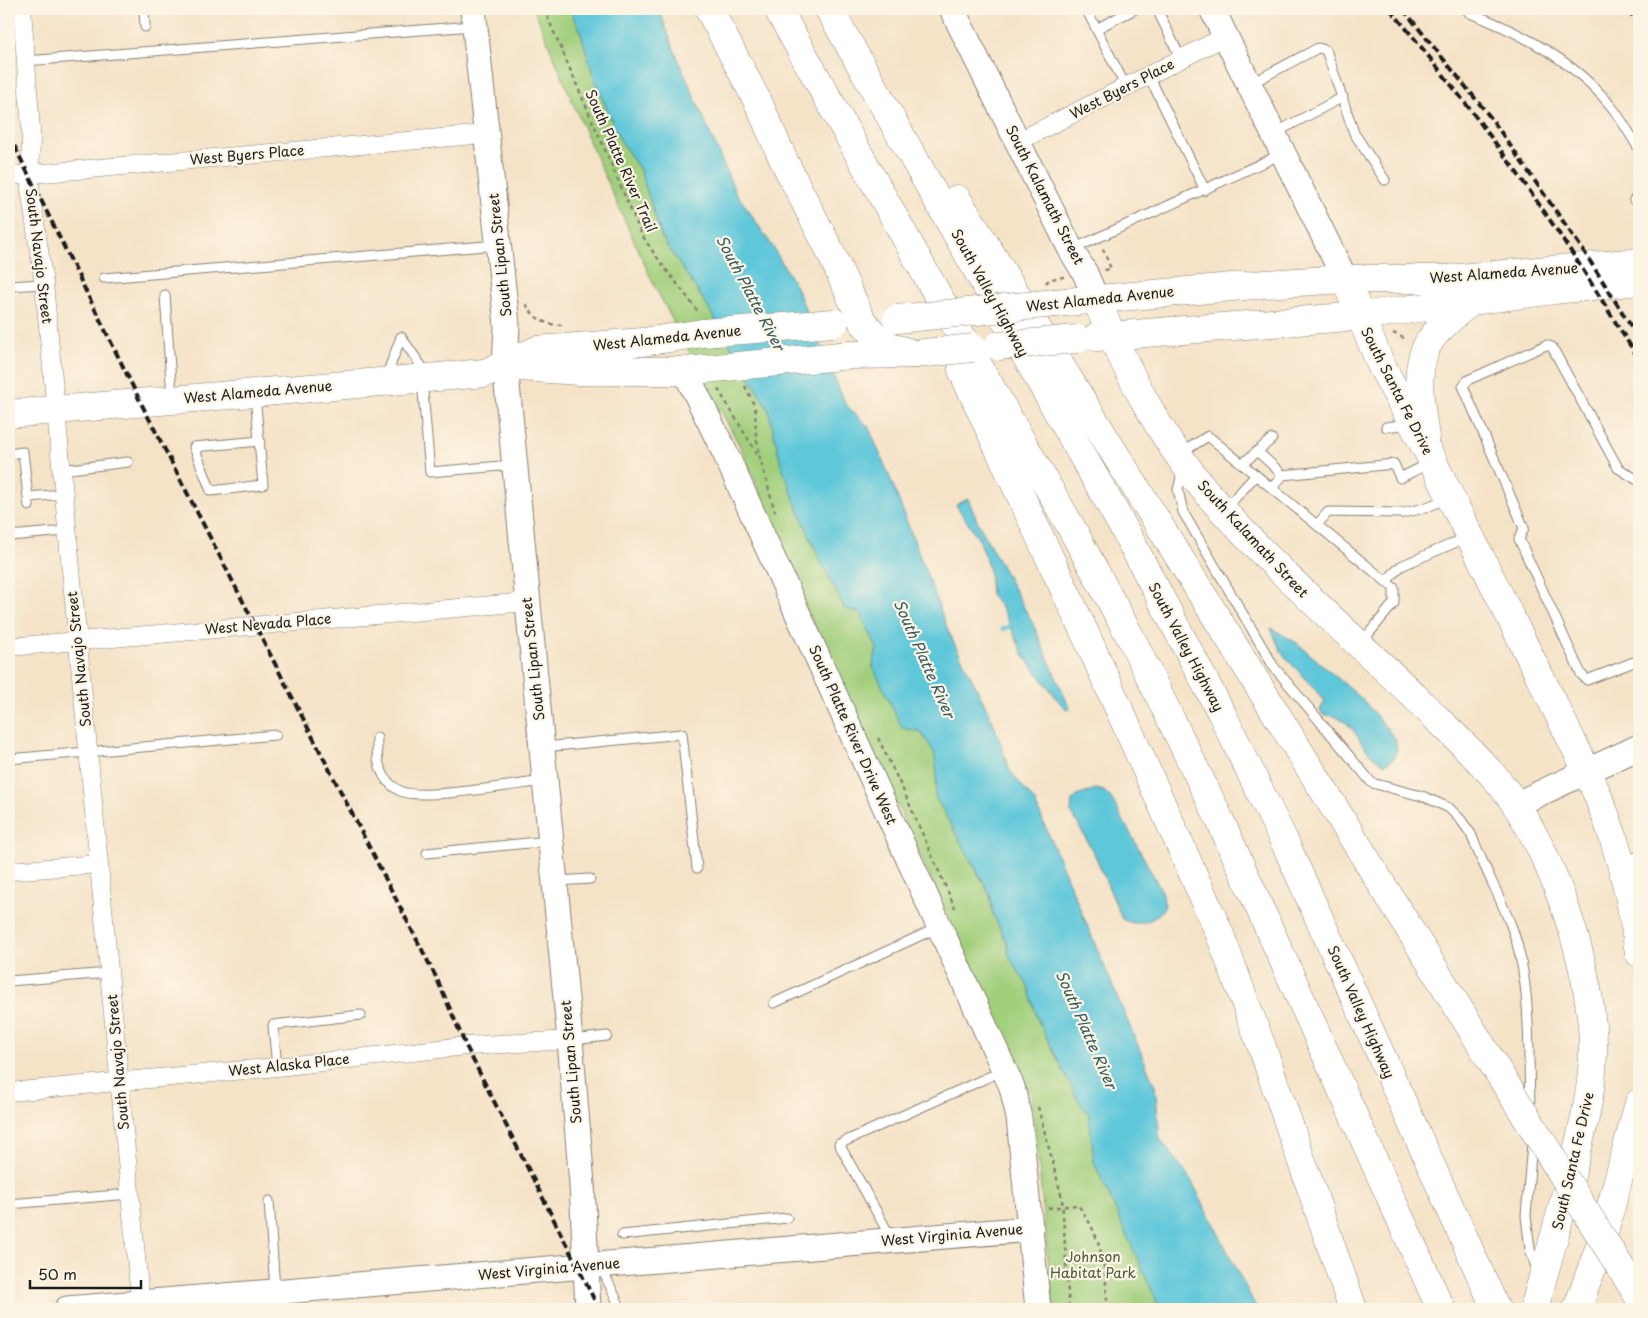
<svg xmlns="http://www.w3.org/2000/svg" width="1648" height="1318" viewBox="0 0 1648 1318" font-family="'Playpen Sans',sans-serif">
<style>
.green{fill:#a1cf7c;stroke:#5e764c}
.water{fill:#5ec7da;stroke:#3d727b}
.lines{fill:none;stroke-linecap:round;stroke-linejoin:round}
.stream{stroke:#5ec7da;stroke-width:4.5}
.lane-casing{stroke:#888072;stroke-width:11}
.street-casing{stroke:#888072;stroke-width:19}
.secondary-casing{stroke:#888072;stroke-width:27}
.primary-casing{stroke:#888072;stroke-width:29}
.highway-casing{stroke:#888072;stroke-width:29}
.path{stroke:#888072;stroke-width:2.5;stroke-dasharray:4 4;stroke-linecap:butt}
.lane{stroke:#fff;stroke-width:9}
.street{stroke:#fff;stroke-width:18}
.secondary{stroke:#fff;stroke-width:25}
.primary{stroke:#fff;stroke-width:28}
.highway{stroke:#fff;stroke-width:28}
.rail{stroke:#1c1c1c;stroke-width:4;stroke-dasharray:8 4;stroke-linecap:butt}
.primary-bridge-casing{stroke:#888072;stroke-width:29;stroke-linecap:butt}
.highway-bridge-casing{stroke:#888072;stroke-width:29;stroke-linecap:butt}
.primary-bridge{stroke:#fff;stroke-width:28}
.highway-bridge{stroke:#fff;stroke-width:28}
.labels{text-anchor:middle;stroke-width:4.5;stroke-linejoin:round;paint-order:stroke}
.street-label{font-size:14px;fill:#1c1c1c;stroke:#fcf5e5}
.park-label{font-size:14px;fill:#4b5b3e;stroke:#fcf5e5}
.water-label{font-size:15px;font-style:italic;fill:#33585e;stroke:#fcf5e5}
</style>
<rect width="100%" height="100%" fill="#fcf5e5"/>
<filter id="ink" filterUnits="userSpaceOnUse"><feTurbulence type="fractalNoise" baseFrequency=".02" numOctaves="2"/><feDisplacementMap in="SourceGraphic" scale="10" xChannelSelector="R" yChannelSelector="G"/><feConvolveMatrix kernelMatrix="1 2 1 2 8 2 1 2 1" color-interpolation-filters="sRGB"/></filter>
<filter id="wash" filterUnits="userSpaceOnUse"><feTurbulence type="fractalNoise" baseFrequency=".0096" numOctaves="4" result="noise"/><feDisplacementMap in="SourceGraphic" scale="20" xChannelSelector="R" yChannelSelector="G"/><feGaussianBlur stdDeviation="1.12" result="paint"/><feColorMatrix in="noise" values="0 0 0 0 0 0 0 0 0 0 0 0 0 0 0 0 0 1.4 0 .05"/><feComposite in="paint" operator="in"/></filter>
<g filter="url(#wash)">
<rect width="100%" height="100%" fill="#f5e3c8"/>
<polygon class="green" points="534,9 569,9 579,27 595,81 619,138 640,170 662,238 701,296 768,408 794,499 820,560 845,609 861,613 877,648 873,667 935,752 937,772 935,796 990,895 993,914 1007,943 1010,958 1028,986 1037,1018 1078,1100 1090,1114 1094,1162 1161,1309 1053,1309 1032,1098 804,603 744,454 655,287 591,146"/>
<g class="water">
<polygon points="569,9 659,9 673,47 735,191 771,244 796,287 846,405 868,426 891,480 949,633 992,719 1010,771 1035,802 1155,1086 1160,1139 1190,1178 1257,1309 1161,1309 1157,1302 1094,1162 1089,1114 1078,1100 1037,1018 1028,986 1010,958 1007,943 993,914 990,894 935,796 937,772 934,752 921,732 902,728 873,667 877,648 861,614 845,609 820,560 794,499 781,464 768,408 701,296 662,238 640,170 619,138 595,81 579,27"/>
<polygon points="968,499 979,525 1033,624 1070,709 1067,710 1062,705 1024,656 1003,610 991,595 989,569 980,541 956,505"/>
<path d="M1271 628 1297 643 1363 700 1395 738 1397 749 1393 759 1385 764C1356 752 1359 715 1323 715L1320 710 1325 701 1281 652Z"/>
<path d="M1096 789 1104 791 1111 798 1160 888 1165 905C1158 921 1137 928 1122 919L1095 855 1071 812 1072 801 1077 796Z"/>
</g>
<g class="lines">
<polyline class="stream" points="1003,629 1009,627"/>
</g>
</g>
<g filter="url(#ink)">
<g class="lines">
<g class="lane-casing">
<g id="lane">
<polyline points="144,9 145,27"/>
<polyline points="1086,9 1126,87"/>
<polyline points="1157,9 1181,59"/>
<path d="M1466 9 1470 13C1522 33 1579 64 1614 110 1623 122 1631 136 1639 149"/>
<polyline points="1096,29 1135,9"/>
<polyline points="26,61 472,26"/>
<polyline points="1149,76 1205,190"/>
<polyline points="1250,84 1318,48 1326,50 1354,133 1385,180"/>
<polyline points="1275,133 1343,97"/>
<polyline points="1634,200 1639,193"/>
<polyline points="1073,249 1282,154"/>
<polyline points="104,278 497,245"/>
<polyline points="9,286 44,284"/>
<polyline points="165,295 172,397"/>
<polyline points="401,337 427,374"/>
<polyline points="386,377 401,337"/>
<polyline points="422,381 430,472 513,465"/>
<polyline points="255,395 263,485 211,491 194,447 260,441"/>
<polyline points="1386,427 1409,424"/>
<polyline points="1257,451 1283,475"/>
<polyline points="1181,453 1208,436 1394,588 1394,603 1361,643"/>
<polyline points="9,454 23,452 29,506"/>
<polyline points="1242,464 1272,439"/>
<path d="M1183 469 1178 490 1183 512 1274 667 1372 783 1425 797 1449 808 1461 820 1471 834C1483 866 1500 896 1512 928 1532 982 1528 1051 1530 1107"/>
<polyline points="61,470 128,462"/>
<polyline points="1639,481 1618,468 1552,347 1546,345 1468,380 1463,386 1524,528 1519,539 1581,674 1587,680 1639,660"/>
<polyline points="1272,488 1283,475 1394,464 1400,478 1430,463"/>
<polyline points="29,497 63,494"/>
<polyline points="1226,508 1256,475"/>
<polyline points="1317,525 1328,512 1403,513 1425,508 1448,498"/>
<polyline points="9,536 66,531"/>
<polyline points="1386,581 1401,566 1468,537"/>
<path d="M377 738C376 759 379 780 400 791 419 801 517 784 544 781"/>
<polyline points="544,747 682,734 697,868"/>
<polyline points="9,759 276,735"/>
<polyline points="427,853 549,841"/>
<polyline points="1624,862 1639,856"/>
<polyline points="557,881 590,879"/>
<polyline points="9,981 109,973"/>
<polyline points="774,1003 937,928"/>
<polyline points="573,1040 607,1036"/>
<polyline points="277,1067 273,1025 361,1015"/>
<polyline points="1532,1143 1526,1216 1530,1249 1537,1270"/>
<polyline points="269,1201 275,1290"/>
<polyline points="9,1204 130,1194"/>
<polyline points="622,1235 787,1218"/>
<polyline points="891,1238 839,1144 1002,1071"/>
<polyline points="601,1267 621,1309"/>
</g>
</g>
<g class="street-casing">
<g id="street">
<polyline points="22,9 31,130 30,189 44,284 141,1309"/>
<polyline points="1017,142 1226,36"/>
<polyline points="9,176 486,134"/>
<polyline points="9,647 527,602"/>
<polyline points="9,871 99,864"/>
<polyline points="9,1092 277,1067 466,1046 570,1040"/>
</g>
</g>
<g class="secondary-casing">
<g id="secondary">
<polyline points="473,9 507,325 505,366 508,395 570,1040 582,1184 588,1309"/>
<polyline points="952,9 1071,250 1085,273 1096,299"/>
<polyline points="1212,9 1345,279"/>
<polyline points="685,371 725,453 1012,1087 1019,1118 1038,1309"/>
<polyline points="1515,805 1639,747"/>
<polyline points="67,1309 1031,1229"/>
</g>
</g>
<g class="primary-casing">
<g id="primary">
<path d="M1345 279 1381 365 1428 452 1587 771C1615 832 1630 887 1639 953"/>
<path d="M1096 299C1125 368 1160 438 1209 495 1272 567 1345 630 1414 696 1442 724 1472 751 1498 781 1550 843 1590 961 1593 1042 1594 1087 1583 1128 1572 1171 1560 1217 1547 1263 1534 1309"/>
<polyline points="1055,303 1265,284 1345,279 1448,279 1639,262"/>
<polyline points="1096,337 1360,316 1554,290 1639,281"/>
<polyline points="505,366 579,371 685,371 851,355 913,354"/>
<polyline points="9,414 485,373 537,350 643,342 703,333"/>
<path d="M1425 437C1421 408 1412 365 1431 339 1442 324 1458 312 1473 300"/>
<polyline points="1577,1309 1601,1243 1639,1103"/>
</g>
</g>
<g class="highway-casing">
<g id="highway">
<polyline points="709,9 759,104 783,159 829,249 862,321 880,341 894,348 915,354"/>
<polyline points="778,9 928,278 1071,527 1132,640 1219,818 1441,1309"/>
<polyline points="829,9 1123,527 1223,716 1285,843 1496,1309"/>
<polyline points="957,199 1495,1067"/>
<polyline points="962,370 1089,642 1219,932 1263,1050 1353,1309"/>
</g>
</g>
<g class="path">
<path d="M544 9 640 231C656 260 679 284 698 312"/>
<polyline points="1103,249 1111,269 1104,270"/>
<polyline points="1046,283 1050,279 1064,277"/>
<path d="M526 304C535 320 546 325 563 325"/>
<polyline points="1393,333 1406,339"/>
<polyline points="745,386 755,407 756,435 760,458 775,512"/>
<polyline points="718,389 759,457"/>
<polyline points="878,738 904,792 955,908"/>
<polyline points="1038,1107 1062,1198 1069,1309"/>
<path d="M1048 1208 1078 1205C1102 1236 1107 1271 1107 1309"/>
</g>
<use href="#lane" class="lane"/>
<use href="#street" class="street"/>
<use href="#secondary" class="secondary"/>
<use href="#primary" class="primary"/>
<use href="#highway" class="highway"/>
<g class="rail">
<path d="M1390 9C1455 87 1516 168 1572 253 1595 288 1616 324 1639 359"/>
<polyline points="1403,9 1491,118 1583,250 1639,339"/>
<polyline points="1629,9 1639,29"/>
<polyline points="9,135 141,403 437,979 466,1046 599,1309"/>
</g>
<g class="primary-bridge-casing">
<g id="primary-bridge">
<polyline points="897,319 1055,303"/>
<polyline points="703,333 834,323"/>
<polyline points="998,346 1077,339"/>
<polyline points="915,354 973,348"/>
</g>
</g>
<g class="highway-bridge-casing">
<polyline id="highway-bridge" points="1495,1067 1639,1297"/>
</g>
<use href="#primary-bridge" class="primary-bridge"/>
<use href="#highway-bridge" class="highway-bridge"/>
</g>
</g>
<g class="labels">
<g class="street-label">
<text transform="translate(1122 89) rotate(-27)" y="5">West Byers Place</text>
<text transform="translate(247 155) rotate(-5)" y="5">West Byers Place</text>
<text transform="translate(621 161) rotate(66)" y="5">South Platte River Trail</text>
<text transform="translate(1045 195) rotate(63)" y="5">South Kalamath Street</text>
<text transform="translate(500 255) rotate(-96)" y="5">South Lipan Street</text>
<text transform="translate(39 256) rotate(83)" y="5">South Navajo Street</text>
<text transform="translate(1504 273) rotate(-4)" y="5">West Alameda Avenue</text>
<text transform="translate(990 293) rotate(61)" y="5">South Valley Highway</text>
<text transform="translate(1100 299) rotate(-6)" y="5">West Alameda Avenue</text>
<text transform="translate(667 338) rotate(-6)" y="5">West Alameda Avenue</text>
<text transform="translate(1397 391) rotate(63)" y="5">South Santa Fe Drive</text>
<text transform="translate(258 392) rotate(-5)" y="5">West Alameda Avenue</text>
<text transform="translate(1253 539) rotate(47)" y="5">South Kalamath Street</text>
<text transform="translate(268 624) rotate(-5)" y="5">West Nevada Place</text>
<text transform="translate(1186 647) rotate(62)" y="5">South Valley Highway</text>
<text transform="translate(79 659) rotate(-96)" y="5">South Navajo Street</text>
<text transform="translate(533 659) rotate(-96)" y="5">South Lipan Street</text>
<text transform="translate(853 735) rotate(66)" y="5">South Platte River Drive West</text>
<text transform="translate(1361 1012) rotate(66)" y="5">South Valley Highway</text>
<text transform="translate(118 1062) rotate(-95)" y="5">South Navajo Street</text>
<text transform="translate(571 1062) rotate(-95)" y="5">South Lipan Street</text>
<text transform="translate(289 1065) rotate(-6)" y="5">West Alaska Place</text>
<text transform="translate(1573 1161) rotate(-77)" y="5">South Santa Fe Drive</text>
<text transform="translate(952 1235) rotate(-5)" y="5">West Virginia Avenue</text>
<text transform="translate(549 1269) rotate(-5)" y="5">West Virginia Avenue</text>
</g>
<g class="park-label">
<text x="1093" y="1262">Johnson<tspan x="1093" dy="16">Habitat Park</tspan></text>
</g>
<g class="water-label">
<text transform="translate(750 293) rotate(62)" y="5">South Platte River</text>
<text transform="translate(924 659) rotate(66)" y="5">South Platte River</text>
<text transform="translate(1086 1030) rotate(66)" y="5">South Platte River</text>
</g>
</g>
<rect width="1648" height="1318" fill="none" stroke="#fcf5e5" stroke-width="30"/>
<path d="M30 1280v8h111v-8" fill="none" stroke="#1c1c1c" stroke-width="2.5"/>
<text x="38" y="1280" font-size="15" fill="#1c1c1c" stroke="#fcf5e5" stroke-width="4" paint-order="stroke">50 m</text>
</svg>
